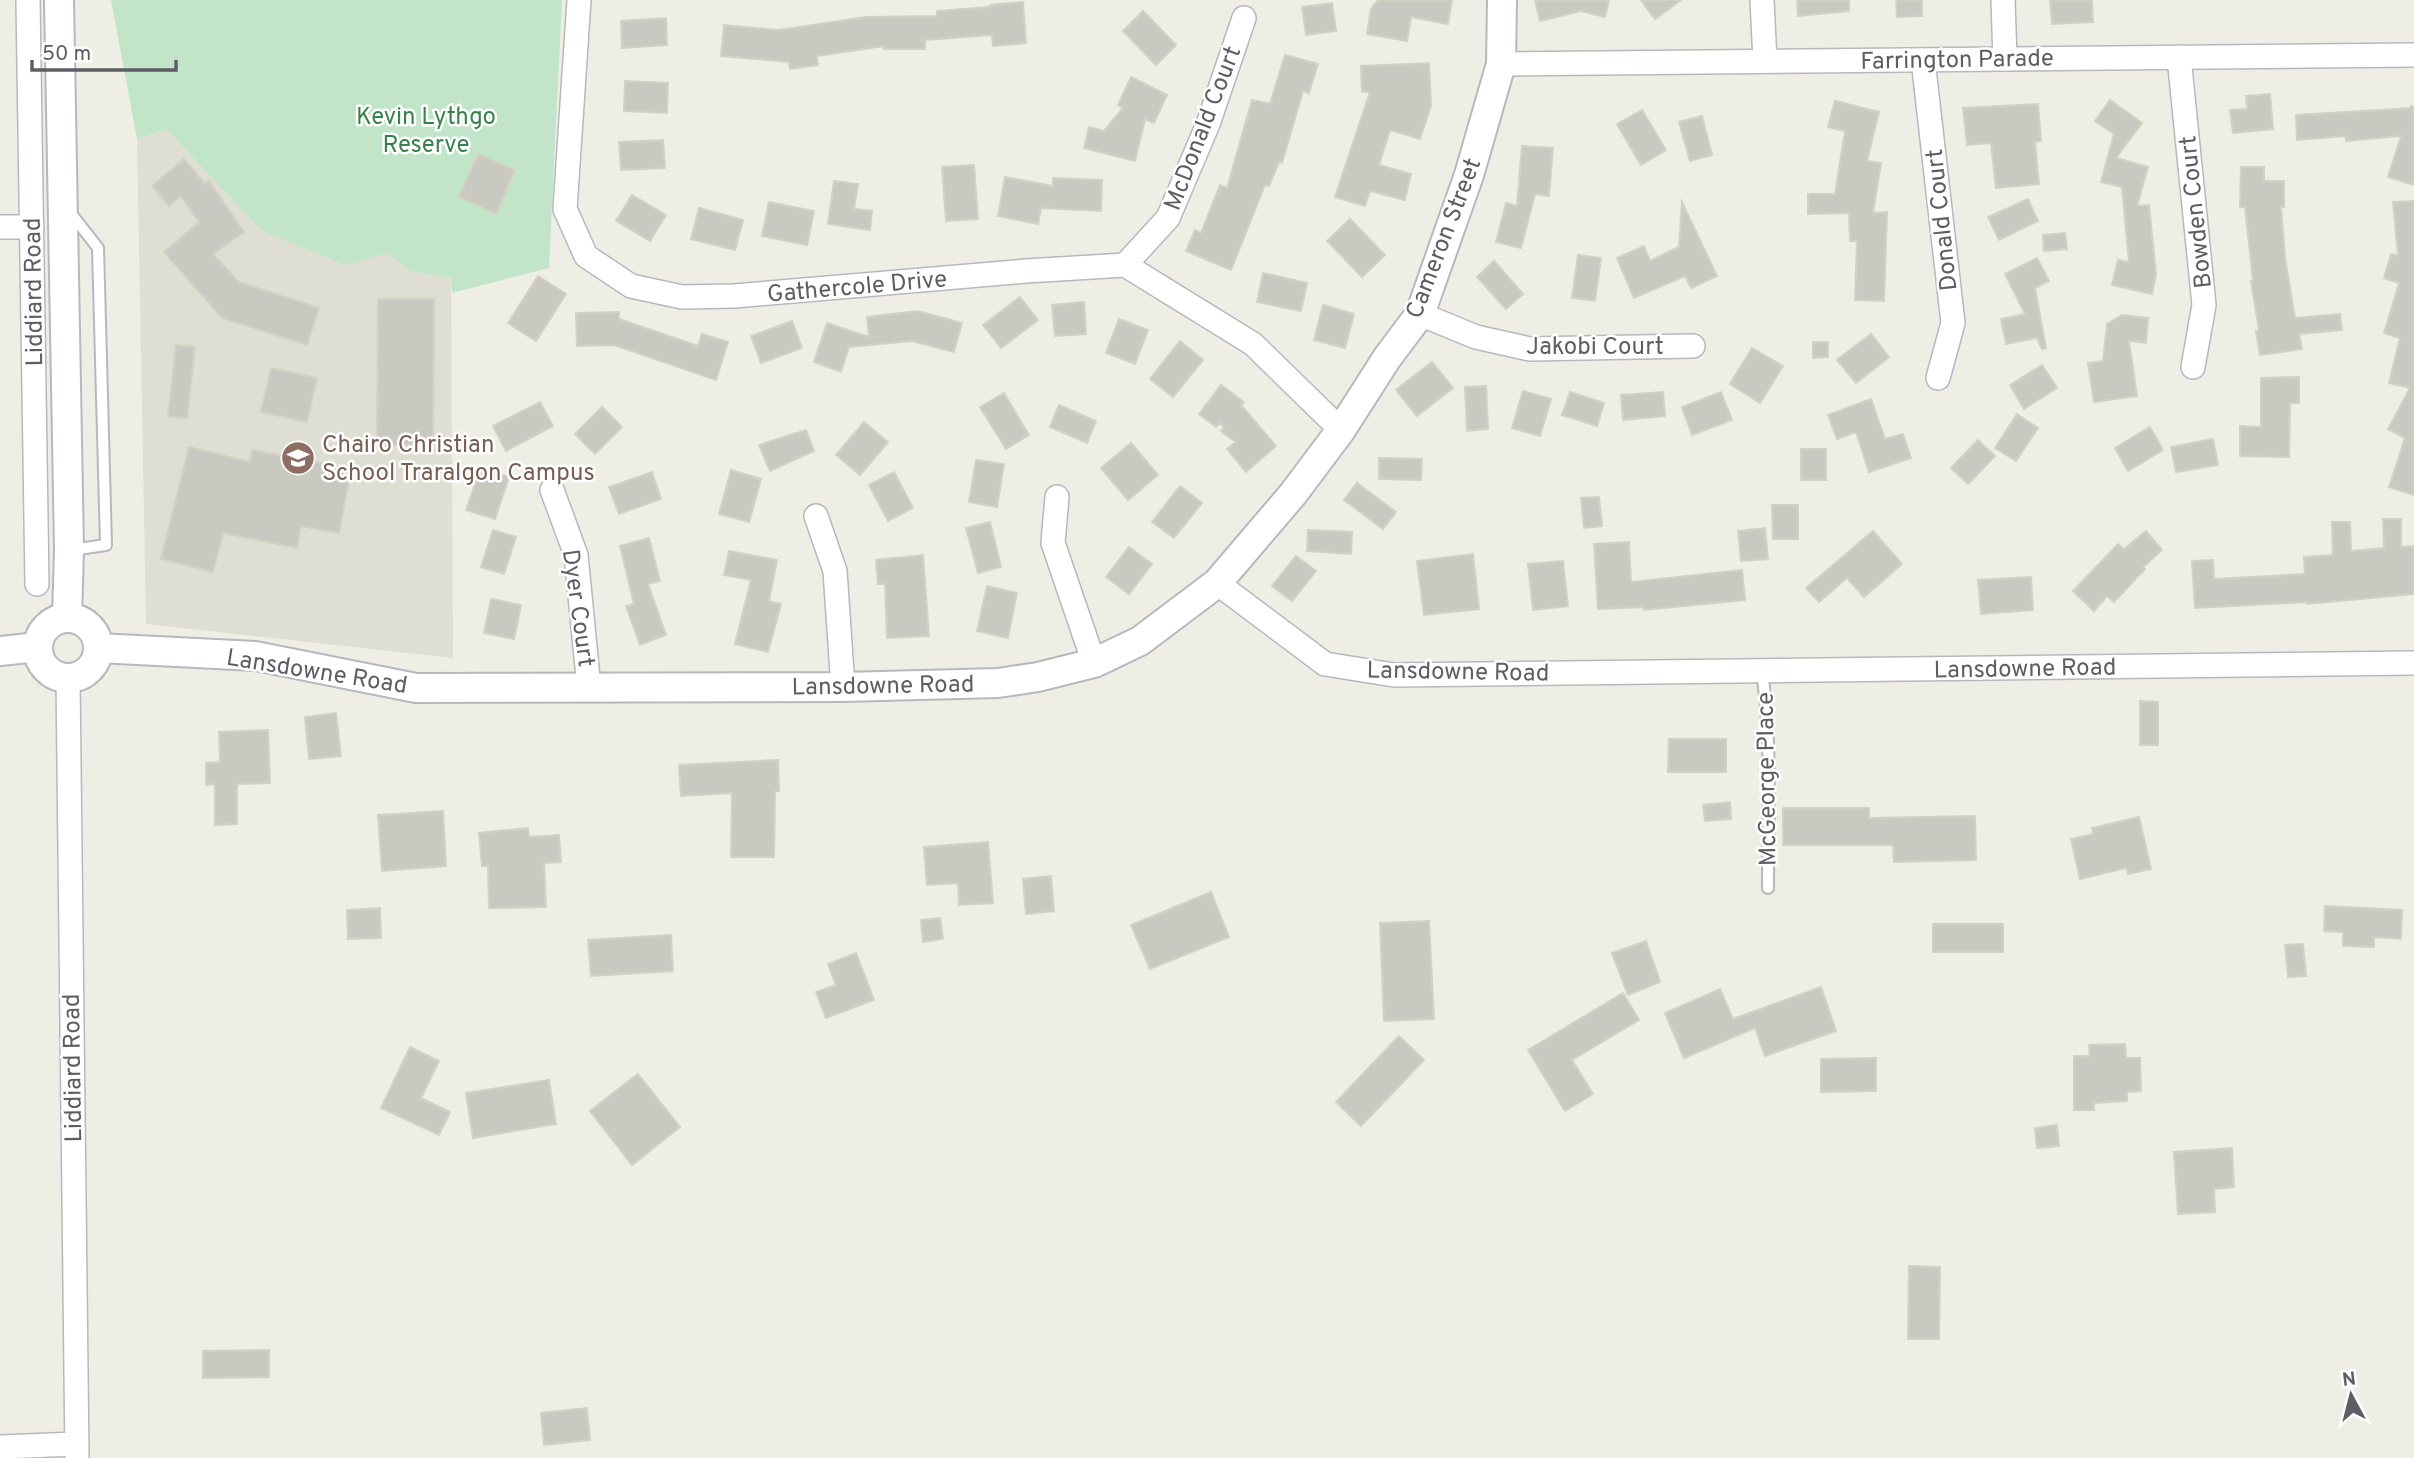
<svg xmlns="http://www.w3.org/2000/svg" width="2414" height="1458" viewBox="0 0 2414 1458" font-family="Overpass,sans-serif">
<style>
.education{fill:#deded3}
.green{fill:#c2e5ca}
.building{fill:#cac9c1;stroke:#d3d1c3;stroke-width:2}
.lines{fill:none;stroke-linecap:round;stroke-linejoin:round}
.service-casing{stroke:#b7b8be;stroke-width:14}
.minor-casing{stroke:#b7b8be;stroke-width:26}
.tertiary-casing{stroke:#b7b8be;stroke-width:32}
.service{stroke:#fff;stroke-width:10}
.minor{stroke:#fff;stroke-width:23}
.tertiary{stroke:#fff;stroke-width:28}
.labels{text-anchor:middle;stroke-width:5;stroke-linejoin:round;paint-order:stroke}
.street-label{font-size:24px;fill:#5d5e65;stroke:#fff}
.park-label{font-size:24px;fill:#37814a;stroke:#fff}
.education-label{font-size:24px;fill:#785e54;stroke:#fff;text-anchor:start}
</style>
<rect width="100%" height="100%" fill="#eeeee5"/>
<polygon class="education" points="166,129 262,231 345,265 388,253 409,271 451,278 453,658 146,624 137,139"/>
<polygon class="green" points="111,0 562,0 549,268 452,293 451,278 409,271 388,253 345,265 262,231 166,129 137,139"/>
<g class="building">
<polygon points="1378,0 1452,0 1448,24 1411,17 1407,41 1367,34 1371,9"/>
<polygon points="1535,0 1609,0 1605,17 1581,11 1540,21"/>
<polygon points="1641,0 1681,0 1655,19"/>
<polygon points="1797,0 1849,0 1849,11 1798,16"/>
<polygon points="1896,0 1922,0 1922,16 1897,17"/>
<polygon points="2050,0 2092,0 2093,22 2052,24"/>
<polygon points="1023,2 1026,43 993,46 992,35 925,40 925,49 884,49 884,46 817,56 818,65 790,69 789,62 721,56 724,25 779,30 866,17 937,16 937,11 990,7 990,5"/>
<polygon points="1332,3 1336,31 1306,35 1302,7"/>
<polygon points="1143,11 1176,45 1156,65 1123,31"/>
<polygon points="666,18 667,45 622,48 621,21"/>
<polygon points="1285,55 1318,64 1309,93 1303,91 1282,163 1279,162 1269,186 1265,185 1231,270 1186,251 1195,230 1201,233 1220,185 1227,188 1252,100 1270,104"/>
<polygon points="1429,63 1431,106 1420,139 1390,130 1379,165 1411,174 1405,200 1370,191 1365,206 1335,197 1370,92 1362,92 1361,66"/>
<polygon points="1131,77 1167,95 1154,123 1145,119 1135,161 1084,148 1089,127 1104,131 1123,108 1118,105"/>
<polygon points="625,81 668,83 667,113 624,111"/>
<polygon points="2270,94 2273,129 2233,133 2230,110 2247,109 2246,96"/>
<polygon points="2110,100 2142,123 2116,158 2148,167 2137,206 2149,205 2156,275 2152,294 2112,285 2118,260 2129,262 2122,187 2101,182 2114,134 2095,121"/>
<polygon points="1835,101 1879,112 1867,161 1881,163 1873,213 1887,212 1884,301 1855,300 1857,241 1850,241 1849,213 1808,214 1808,194 1835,194 1845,131 1828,127"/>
<polygon points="2038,104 2041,141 2035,142 2039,184 1996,188 1991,143 1967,145 1963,108"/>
<polygon points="2411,106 2414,107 2414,185 2388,177 2401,136 2346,141 2346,136 2297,140 2296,115 2410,108 2410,109"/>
<polygon points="1642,110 1666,150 1641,165 1617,124"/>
<polygon points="1702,116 1712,155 1690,161 1679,122"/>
<polygon points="663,140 665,168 621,170 619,142"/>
<polygon points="1522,146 1553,148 1549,196 1535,194 1521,248 1496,242 1506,203 1517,206"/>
<polygon points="478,154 515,170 496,214 459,197"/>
<polygon points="184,159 205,184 209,181 244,232 213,254 239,282 319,308 307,345 222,318 164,252 199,222 181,196 169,206 152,186"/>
<polygon points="974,165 978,219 946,221 942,167"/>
<polygon points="2241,167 2264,167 2264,181 2284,181 2284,207 2281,207 2285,258 2295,318 2340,314 2342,330 2299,334 2302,349 2260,355 2256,331 2259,330 2251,281 2253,281 2245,207 2240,207"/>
<polygon points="1005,177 1053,186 1053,178 1102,180 1101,211 1041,208 1038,224 998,216"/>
<polygon points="834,181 858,184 854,209 872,211 870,230 828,224"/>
<polygon points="632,195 666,215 650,241 616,221"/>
<polygon points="2028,199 2038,221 1999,240 1988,217"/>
<polygon points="2414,201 2414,495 2389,487 2405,438 2388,429 2410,388 2389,383 2400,338 2384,333 2399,283 2384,278 2391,254 2398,256 2393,202"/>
<polygon points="769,202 814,211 807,245 762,236"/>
<polygon points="1682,202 1717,276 1691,288 1685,276 1634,298 1617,258 1644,246 1650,261 1679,247"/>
<polygon points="699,208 743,220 735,250 691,239"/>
<polygon points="1350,219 1385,255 1362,277 1327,241"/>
<polygon points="2065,233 2067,249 2044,251 2043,235"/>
<polygon points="1578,255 1601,258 1595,301 1572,298"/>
<polygon points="2037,258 2049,281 2035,288 2046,348 2042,349 2037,338 2006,344 2001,319 2025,314 2005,274"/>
<polygon points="1494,261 1523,294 1506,309 1477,277"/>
<polygon points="1263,273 1307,283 1301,311 1257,302"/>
<polygon points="538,276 566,294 536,341 508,323"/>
<polygon points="1020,297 1038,320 1001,348 983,325"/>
<polygon points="378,299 434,299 433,445 377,445"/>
<polygon points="1084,302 1086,334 1055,336 1052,305"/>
<polygon points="1323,305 1354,314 1345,348 1314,340"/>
<polygon points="917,311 962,323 954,352 912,341 849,347 841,372 814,362 827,323 869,337 867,317"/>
<polygon points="619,312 619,319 698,346 702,334 728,342 716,380 614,345 577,346 576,313"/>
<polygon points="2122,315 2148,318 2146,343 2129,341 2137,396 2094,402 2088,363 2103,361 2107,324"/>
<polygon points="1119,319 1148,330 1135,364 1106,353"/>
<polygon points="792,321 802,348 761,363 751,336"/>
<polygon points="1871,334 1889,357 1856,383 1837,360"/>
<polygon points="1180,341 1203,360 1173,397 1150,379"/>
<polygon points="1813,342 1828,342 1828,357 1813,358"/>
<polygon points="176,345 195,347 187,418 168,416"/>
<polygon points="1752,348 1783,366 1760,403 1730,384"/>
<polygon points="1432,362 1453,388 1417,416 1396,390"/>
<polygon points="2042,365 2057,388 2024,409 2010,385"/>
<polygon points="271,368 317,378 307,422 261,412"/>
<polygon points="2299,377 2299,403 2290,403 2289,457 2240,456 2240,426 2261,427 2261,378"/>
<polygon points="1221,385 1244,402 1241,405 1276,446 1246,472 1227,449 1236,442 1221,431 1224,427 1220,423 1216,427 1199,414"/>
<polygon points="1486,386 1488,429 1467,431 1465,387"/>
<polygon points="1523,391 1551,399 1540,436 1512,428"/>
<polygon points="1570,392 1604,403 1597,426 1562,415"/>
<polygon points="1663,392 1665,416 1623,420 1621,395"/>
<polygon points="1721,392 1732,420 1692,435 1682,407"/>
<polygon points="1004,393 1029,435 1006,449 980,407"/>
<polygon points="1871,399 1885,439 1903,434 1911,458 1869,472 1856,432 1837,439 1828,415"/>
<polygon points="540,402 553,426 506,451 493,426"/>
<polygon points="1059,405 1096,421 1087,443 1050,427"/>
<polygon points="602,407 622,427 595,454 575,434"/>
<polygon points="2017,414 2038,428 2016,461 1995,448"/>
<polygon points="864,422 888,442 860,475 836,455"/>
<polygon points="2150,427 2163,450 2128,471 2115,448"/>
<polygon points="806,430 814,451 770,471 759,445"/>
<polygon points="2213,439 2218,465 2176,472 2171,447"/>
<polygon points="1978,440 1995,456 1968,484 1951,468"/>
<polygon points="1131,443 1158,475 1128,500 1101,468"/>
<polygon points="189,447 250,462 252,450 351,469 339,533 301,526 297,548 223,533 213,572 161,559"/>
<rect x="1801" y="449" width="25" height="31"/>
<polygon points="1379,458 1422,459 1421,480 1379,479"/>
<polygon points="976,460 1004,464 997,507 969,502"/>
<polygon points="481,467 509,477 495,519 466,510"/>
<polygon points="731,470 761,479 749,522 719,514"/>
<polygon points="652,472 661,499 619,514 609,487"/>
<polygon points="894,472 913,508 888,521 869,485"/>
<polygon points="1357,483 1396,512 1383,529 1344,500"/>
<polygon points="1180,486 1202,503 1174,538 1152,522"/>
<polygon points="1599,497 1602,526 1584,528 1581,498"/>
<polygon points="1772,505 1798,505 1798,539 1773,539"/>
<polygon points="2383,519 2401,519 2401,547 2414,546 2414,594 2307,604 2307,602 2195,608 2192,561 2213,560 2214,579 2305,574 2304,557 2333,555 2332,522 2350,522 2351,551 2384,548"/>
<polygon points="990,522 1001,567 978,573 966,528"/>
<polygon points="1765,528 1768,559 1741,561 1738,531"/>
<polygon points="493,530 516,537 504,574 481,567"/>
<polygon points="1308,530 1352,532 1351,554 1307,551"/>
<polygon points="1873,531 1902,564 1864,597 1847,578 1819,602 1806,588"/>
<polygon points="2146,531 2162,550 2143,567 2145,569 2114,602 2107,596 2094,611 2073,591 2118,544 2124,549"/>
<polygon points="649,538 660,581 648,584 666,635 640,645 626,606 634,604 620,546"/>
<polygon points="1629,542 1631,582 1742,570 1745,600 1644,610 1644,607 1598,609 1594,544"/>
<polygon points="1129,547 1152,564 1129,594 1106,577"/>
<polygon points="729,551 777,560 769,601 781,604 768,652 735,644 751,580 724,575"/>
<polygon points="1473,554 1479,609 1424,615 1417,561"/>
<polygon points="923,555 929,636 887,638 885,584 878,584 876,560"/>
<polygon points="1296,556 1316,571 1292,601 1272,586"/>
<polygon points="1563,561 1568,606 1533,610 1528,564"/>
<polygon points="2031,577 2033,610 1981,614 1978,580"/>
<polygon points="987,586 1017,593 1008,638 977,631"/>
<polygon points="491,599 521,605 514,639 484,633"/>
<polygon points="2140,701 2158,702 2158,745 2140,745"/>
<polygon points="336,713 341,756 309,759 305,717"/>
<polygon points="268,730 270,783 237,784 237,824 215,825 215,784 206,785 206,763 220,762 219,732"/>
<polygon points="1669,739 1726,739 1726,772 1668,772"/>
<polygon points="778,760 779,791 775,791 774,857 731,857 732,793 681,796 679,765"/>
<polygon points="1730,802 1731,819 1705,821 1703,805"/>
<polygon points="1783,808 1869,808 1869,818 1975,816 1976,860 1894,862 1893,845 1783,845"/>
<polygon points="443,811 446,866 382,871 378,815"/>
<polygon points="2139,817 2151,869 2128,874 2126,868 2080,879 2071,839 2093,834 2092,828"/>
<polygon points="528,828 529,837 559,835 561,862 544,863 546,907 489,908 488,866 482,866 479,833"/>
<polygon points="988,842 993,903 959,905 958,883 927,885 924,847"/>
<polygon points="1051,876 1054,911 1026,914 1023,879"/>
<polygon points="1211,892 1229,937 1150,969 1131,925"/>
<polygon points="2325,906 2402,910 2401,939 2374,937 2374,947 2343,946 2343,932 2324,931"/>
<polygon points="380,908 381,938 348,939 347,910"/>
<polygon points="940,918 943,939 923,942 921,920"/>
<polygon points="1429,921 1434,1019 1384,1021 1380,923"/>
<rect x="1933" y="924" width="70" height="28"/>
<polygon points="671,935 673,971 591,976 588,940"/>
<polygon points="1646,941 1660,982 1628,995 1612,953"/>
<polygon points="2303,944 2306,976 2288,977 2285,945"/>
<polygon points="856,953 874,1000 826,1018 816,992 836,985 828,964"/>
<polygon points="1821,987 1836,1031 1765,1056 1755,1028 1684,1058 1665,1013 1720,989 1733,1019"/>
<polygon points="1623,993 1639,1020 1572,1060 1593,1094 1565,1111 1528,1050"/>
<polygon points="1399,1036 1424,1060 1361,1126 1336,1102"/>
<polygon points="2125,1044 2126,1058 2140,1058 2141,1091 2127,1092 2127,1101 2094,1103 2094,1110 2074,1110 2074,1056 2090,1056 2089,1045"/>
<polygon points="410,1047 439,1061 421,1098 450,1112 439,1135 381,1108"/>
<polygon points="1876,1058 1876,1091 1821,1092 1821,1059"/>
<polygon points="638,1074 680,1127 632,1165 590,1111"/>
<polygon points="549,1080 556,1124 473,1138 466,1093"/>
<polygon points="2057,1125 2059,1146 2037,1148 2035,1128"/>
<polygon points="2232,1148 2234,1187 2214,1189 2215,1212 2178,1214 2174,1152"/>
<polygon points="1909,1266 1940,1267 1939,1339 1908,1339"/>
<polygon points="269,1350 269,1377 203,1378 203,1351"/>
<polygon points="587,1408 590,1440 544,1445 541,1413"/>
</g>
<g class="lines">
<g class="service-casing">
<g id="service">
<polyline points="69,211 98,248 106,545 71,550"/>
<path d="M1762 671C1772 742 1768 816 1768 888"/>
</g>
</g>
<g class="minor-casing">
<g id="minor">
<polyline points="28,0 37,584"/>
<polyline points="579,0 565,209 586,256 631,286 682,297 734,296 1026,271 1125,265 1253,344 1341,430"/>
<polyline points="1762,0 1765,61"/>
<polyline points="2003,0 2005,59"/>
<polyline points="2179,57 2204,305 2193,367"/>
<polyline points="1923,60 1953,323 1938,378"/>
<polyline points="1501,64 2414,55"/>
<polyline points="0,227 32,227"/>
<polyline points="1125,265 1168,218 1208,124 1244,18"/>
<polyline points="1420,314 1476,337 1530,349 1693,346"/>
<polyline points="552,490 576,555 589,688"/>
<polyline points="1057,497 1053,543 1094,663"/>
<polyline points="816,516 835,571 843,687"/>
<polyline points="1217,583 1325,664 1394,675 2414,663"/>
<polyline points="68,678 77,1458"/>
<polyline points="0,1447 76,1444"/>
</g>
</g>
<g class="tertiary-casing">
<g id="tertiary">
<polyline points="59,0 69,550 67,618"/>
<circle cx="68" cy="648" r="30"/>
<polyline points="98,648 255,656 416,688 843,687 998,683 1038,677 1094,663 1140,641 1217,583 1293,494 1341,430 1387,358 1420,314 1469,175 1501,64 1502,0"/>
<polyline points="0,651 38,647"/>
</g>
</g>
<use href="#service" class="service"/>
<use href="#minor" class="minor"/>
<use href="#tertiary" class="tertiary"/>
</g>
<defs>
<g id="school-disc" transform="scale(1.75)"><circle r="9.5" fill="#8d6e63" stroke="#fff"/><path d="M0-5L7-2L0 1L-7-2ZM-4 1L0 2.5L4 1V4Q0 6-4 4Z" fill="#fff"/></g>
</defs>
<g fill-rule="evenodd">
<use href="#school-disc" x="298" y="458"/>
</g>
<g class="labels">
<g class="street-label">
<text transform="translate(1957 59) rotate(-1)" y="8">Farrington Parade</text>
<text transform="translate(1202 128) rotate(-69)" y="8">McDonald Court</text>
<text transform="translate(2195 212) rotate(-96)" y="8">Bowden Court</text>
<text transform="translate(1941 220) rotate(-96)" y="8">Donald Court</text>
<text transform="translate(1443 238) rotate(-69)" y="8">Cameron Street</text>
<text transform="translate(857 286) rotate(-5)" y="8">Gathercole Drive</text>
<text transform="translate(33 292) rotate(-91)" y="8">Liddiard Road</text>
<text x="1595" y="354">Jakobi Court</text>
<text transform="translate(579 608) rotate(82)" y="8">Dyer Court</text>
<text transform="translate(2025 668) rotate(-1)" y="8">Lansdowne Road</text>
<text transform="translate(317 671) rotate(9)" y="8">Lansdowne Road</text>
<text transform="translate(1458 671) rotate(1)" y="8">Lansdowne Road</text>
<text transform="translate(883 685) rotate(-1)" y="8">Lansdowne Road</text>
<text transform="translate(1766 779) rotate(-91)" y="8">McGeorge Place</text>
<text transform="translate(72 1068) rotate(-91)" y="8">Liddiard Road</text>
</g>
<g class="park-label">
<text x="426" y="124">Kevin Lythgo<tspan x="426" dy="28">Reserve</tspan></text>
</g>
<g class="education-label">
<text x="322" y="452">Chairo Christian<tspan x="322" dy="28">School Traralgon Campus</tspan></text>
</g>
</g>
<g transform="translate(2351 1395) rotate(353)" stroke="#ffffff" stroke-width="5" paint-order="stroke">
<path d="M0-5L12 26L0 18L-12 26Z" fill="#5d5e65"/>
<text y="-10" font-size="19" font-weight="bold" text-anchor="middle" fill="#5d5e65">N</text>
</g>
<path d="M32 60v10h144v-10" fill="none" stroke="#5d5e65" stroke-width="3.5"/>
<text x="42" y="60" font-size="21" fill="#5d5e65" stroke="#ffffff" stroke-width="5" paint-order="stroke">50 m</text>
</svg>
